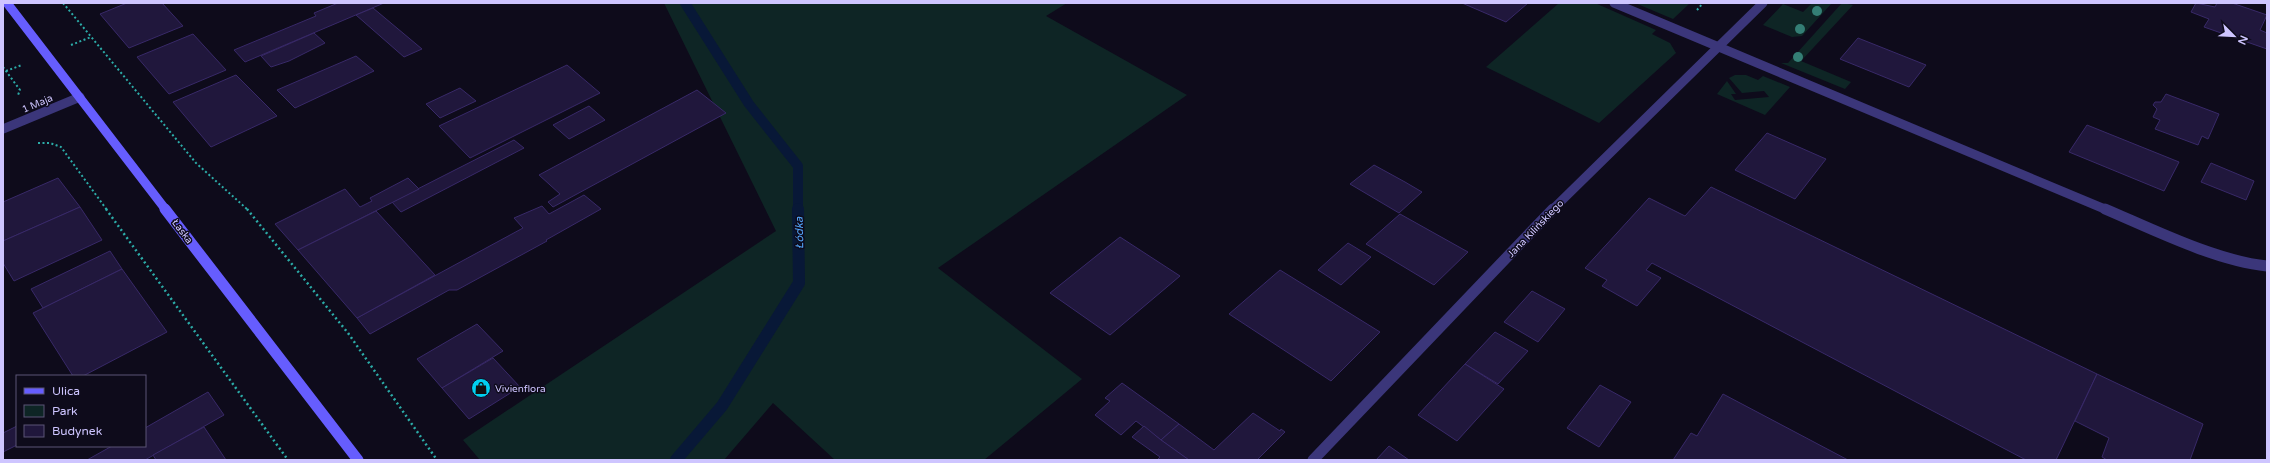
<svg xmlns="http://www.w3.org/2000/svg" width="2270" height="463" viewBox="0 0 2270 463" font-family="'Varela Round',sans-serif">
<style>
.green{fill:#0e2525}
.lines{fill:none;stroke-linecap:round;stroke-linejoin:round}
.stream-far1{stroke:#081837;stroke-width:10}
.stream{stroke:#081837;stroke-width:12}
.building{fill:#20173c;stroke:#382968}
.path-far1{stroke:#2caca8;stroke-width:2;stroke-dasharray:2 2.5;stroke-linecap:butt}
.path{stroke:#2caca8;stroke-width:2.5;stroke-dasharray:2 3;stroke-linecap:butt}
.minor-far1{stroke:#3b367a;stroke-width:9}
.minor{stroke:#3b367a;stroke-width:11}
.tertiary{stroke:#3b367a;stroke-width:9}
.secondary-far1{stroke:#665dfe;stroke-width:9}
.secondary{stroke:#665dfe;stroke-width:11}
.tree{fill:#347e75}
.labels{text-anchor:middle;stroke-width:3;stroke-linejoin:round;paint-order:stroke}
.street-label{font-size:10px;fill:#cec5ff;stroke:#0e0b1b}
.poi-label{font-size:10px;fill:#cec5ff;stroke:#0e0b1b;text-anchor:start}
.water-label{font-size:11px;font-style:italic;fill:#54a9fe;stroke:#0e0b1b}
</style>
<rect width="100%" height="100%" fill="#0e0b1b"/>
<g class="green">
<polygon points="664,3 1067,3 1046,16 1187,95 938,268 1082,379 984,460 835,460 773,403 724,460 480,460 463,440 776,231"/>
<polygon points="1559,3 1595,3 1656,30 1652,34 1670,43 1676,53 1599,123 1486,67"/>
<polygon points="1635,3 1690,3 1673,19"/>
<polygon points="1812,3 1832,3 1802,36 1792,37 1763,25 1783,4 1803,12"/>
<polygon points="1842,3 1853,5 1801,61 1851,82 1845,89 1781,63 1788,63"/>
<polygon points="1735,75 1746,75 1758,80 1763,76 1790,87 1765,115 1717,94 1727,81 1736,94 1731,94 1735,100 1769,97 1764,91 1742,93 1729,78"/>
</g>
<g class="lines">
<polyline class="stream-far1" points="685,3 749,104 798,166 798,210"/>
<polyline class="stream" points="676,460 722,406 799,283 798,209"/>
</g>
<g class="building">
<polygon points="127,3 162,3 183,26 129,48 100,14"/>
<polygon points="338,3 384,3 245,62 234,50 316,16 314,13"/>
<polygon points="1462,3 1528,3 1506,22"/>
<polygon points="2196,3 2215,7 2217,3 2232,3 2267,15 2260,30 2267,33 2267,49 2204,27 2209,19 2191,12"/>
<polygon points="373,8 422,49 404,57 356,15"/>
<polygon points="314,33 325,43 289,61 271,67 261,56"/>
<polygon points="193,34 226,70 169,94 137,57"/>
<polygon points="1858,38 1926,65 1909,87 1840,59"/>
<polygon points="356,56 374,71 295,108 277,90"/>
<polygon points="567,65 600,93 470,158 439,126"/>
<polygon points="236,75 277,116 211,147 173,102"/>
<polygon points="460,88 476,101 440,118 426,104"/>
<polygon points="697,90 726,113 553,207 548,202 560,194 539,175"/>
<polygon points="2166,94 2219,114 2208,139 2202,136 2198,145 2155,129 2160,120 2153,117 2157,109 2153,105 2155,102 2161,102"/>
<polygon points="589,106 605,120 569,139 553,125"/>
<polygon points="2087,125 2179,162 2164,191 2069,152"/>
<polygon points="1767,133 1826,159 1795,199 1735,170"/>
<polygon points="514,140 524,148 401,212 392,202"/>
<polygon points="2211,163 2254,181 2246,200 2201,182"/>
<polygon points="1374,165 1405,182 1422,192 1399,213 1350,184"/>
<polygon points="58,178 80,207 3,241 3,202"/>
<polygon points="408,178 419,189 298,250 275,224 345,189 360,207 372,201 370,198"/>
<polygon points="1711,187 2097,374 2056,460 2026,460 1652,263 1646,270 1661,278 1637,306 1602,286 1607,280 1585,268 1649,198 1685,216"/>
<polygon points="584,195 601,209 546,240 547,241 457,290 449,290 370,334 357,318 523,228 514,218 542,206 549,214"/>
<polygon points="80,207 102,240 14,281 3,263 3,241"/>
<polygon points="376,211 435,275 357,318 298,250"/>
<polygon points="1400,214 1468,252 1434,285 1366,244"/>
<polygon points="1120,237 1180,276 1110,335 1050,293"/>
<polygon points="1348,243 1371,257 1341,285 1318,270"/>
<polygon points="110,251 122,269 43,308 31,289"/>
<polygon points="122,269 167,332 83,376 73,376 33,313"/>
<polygon points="1280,270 1380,332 1331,381 1229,314"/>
<polygon points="1532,291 1565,309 1538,342 1504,322"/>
<polygon points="477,324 503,351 442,388 417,359"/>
<polygon points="1495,332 1528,351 1498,384 1465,364"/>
<polygon points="493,358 520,387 469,419 442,388"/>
<polygon points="1465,364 1504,389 1457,441 1418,415"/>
<polygon points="2097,374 2203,424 2190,460 2107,460 2102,457 2109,438 2075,421"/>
<polygon points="1122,383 1179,424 1161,440 1136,421 1121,435 1095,415 1110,401 1105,398"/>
<polygon points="1600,385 1631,402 1599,447 1567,428"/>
<polygon points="208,392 224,415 145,460 87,460 112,446 145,446 145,428"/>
<polygon points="1723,394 1848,460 1673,460 1691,433 1697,436"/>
<polygon points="1253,413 1280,431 1281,429 1285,432 1257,460 1189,460 1161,440 1179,424 1214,450"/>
<polygon points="17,426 17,445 3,452 3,433"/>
<polygon points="1144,426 1161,440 1189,460 1157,460 1160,457 1132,437"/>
<polygon points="204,427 226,460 156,460 153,455"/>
<polygon points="1389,446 1409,460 1376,460"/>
</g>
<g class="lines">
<g class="path-far1">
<polyline points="63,3 196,163 248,210"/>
<polyline points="1697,10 1703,3"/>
<polyline points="71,45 91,37"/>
<polyline points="3,67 20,90 18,95"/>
<polyline points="6,71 22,65"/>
<polyline points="38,143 50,143 61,147 107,210"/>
</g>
<g class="path">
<polyline points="106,209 288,460"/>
<polyline points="247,209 348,333 437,460"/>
</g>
<g class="minor-far1">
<polyline points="1614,3 2107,210"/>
<polyline points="1552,210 1763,3"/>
</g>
<g class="minor">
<path d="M2105 209C2152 229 2216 261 2267 266"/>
<polyline points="1313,460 1553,209"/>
</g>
<polyline class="tertiary" points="3,129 80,97"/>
<polyline class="secondary-far1" points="7,3 166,210"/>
<polyline class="secondary" points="165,209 358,460"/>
</g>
<g class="tree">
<circle cx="1817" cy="11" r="5"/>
<circle cx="1800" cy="29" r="5"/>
<circle cx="1798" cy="57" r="5"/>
</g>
<defs>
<g id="shop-disc" transform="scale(1)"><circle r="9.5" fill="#01cfef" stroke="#0e0b1b"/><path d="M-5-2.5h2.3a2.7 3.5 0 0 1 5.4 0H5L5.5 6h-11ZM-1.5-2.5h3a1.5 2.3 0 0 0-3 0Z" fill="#111"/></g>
</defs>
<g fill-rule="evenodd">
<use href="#shop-disc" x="481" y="388"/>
</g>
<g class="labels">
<g class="street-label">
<text transform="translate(37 103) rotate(-23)" y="4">1 Maja</text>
<text transform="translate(1535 228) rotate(-46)" y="4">Jana Kilińskiego</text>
<text transform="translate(183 231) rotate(53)" y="4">Łaska</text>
</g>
<g class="poi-label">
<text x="495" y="392">Vivienflora</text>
</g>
<g class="water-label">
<text transform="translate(799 233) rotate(-91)" y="4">Łódka</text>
</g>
</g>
<rect width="2270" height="463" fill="none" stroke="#cec5ff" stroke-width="8"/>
<rect x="16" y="375" width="130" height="72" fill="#0e0b1b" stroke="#5b5576"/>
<rect x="24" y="388" width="20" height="6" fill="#665dfe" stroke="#5b5576"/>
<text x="52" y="395" font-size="12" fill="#cec5ff">Ulica</text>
<rect x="24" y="405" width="20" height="12" fill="#0e2525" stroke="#5b5576"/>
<text x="52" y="415" font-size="12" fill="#cec5ff">Park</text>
<rect x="24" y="425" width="20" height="12" fill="#20173c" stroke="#5b5576"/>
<text x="52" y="435" font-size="12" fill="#cec5ff">Budynek</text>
<g transform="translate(2234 36) rotate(114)" stroke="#0e0b1b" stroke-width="3" paint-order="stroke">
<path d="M0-3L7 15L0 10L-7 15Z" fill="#cec5ff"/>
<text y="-6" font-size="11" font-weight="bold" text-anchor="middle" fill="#cec5ff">N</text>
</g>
</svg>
